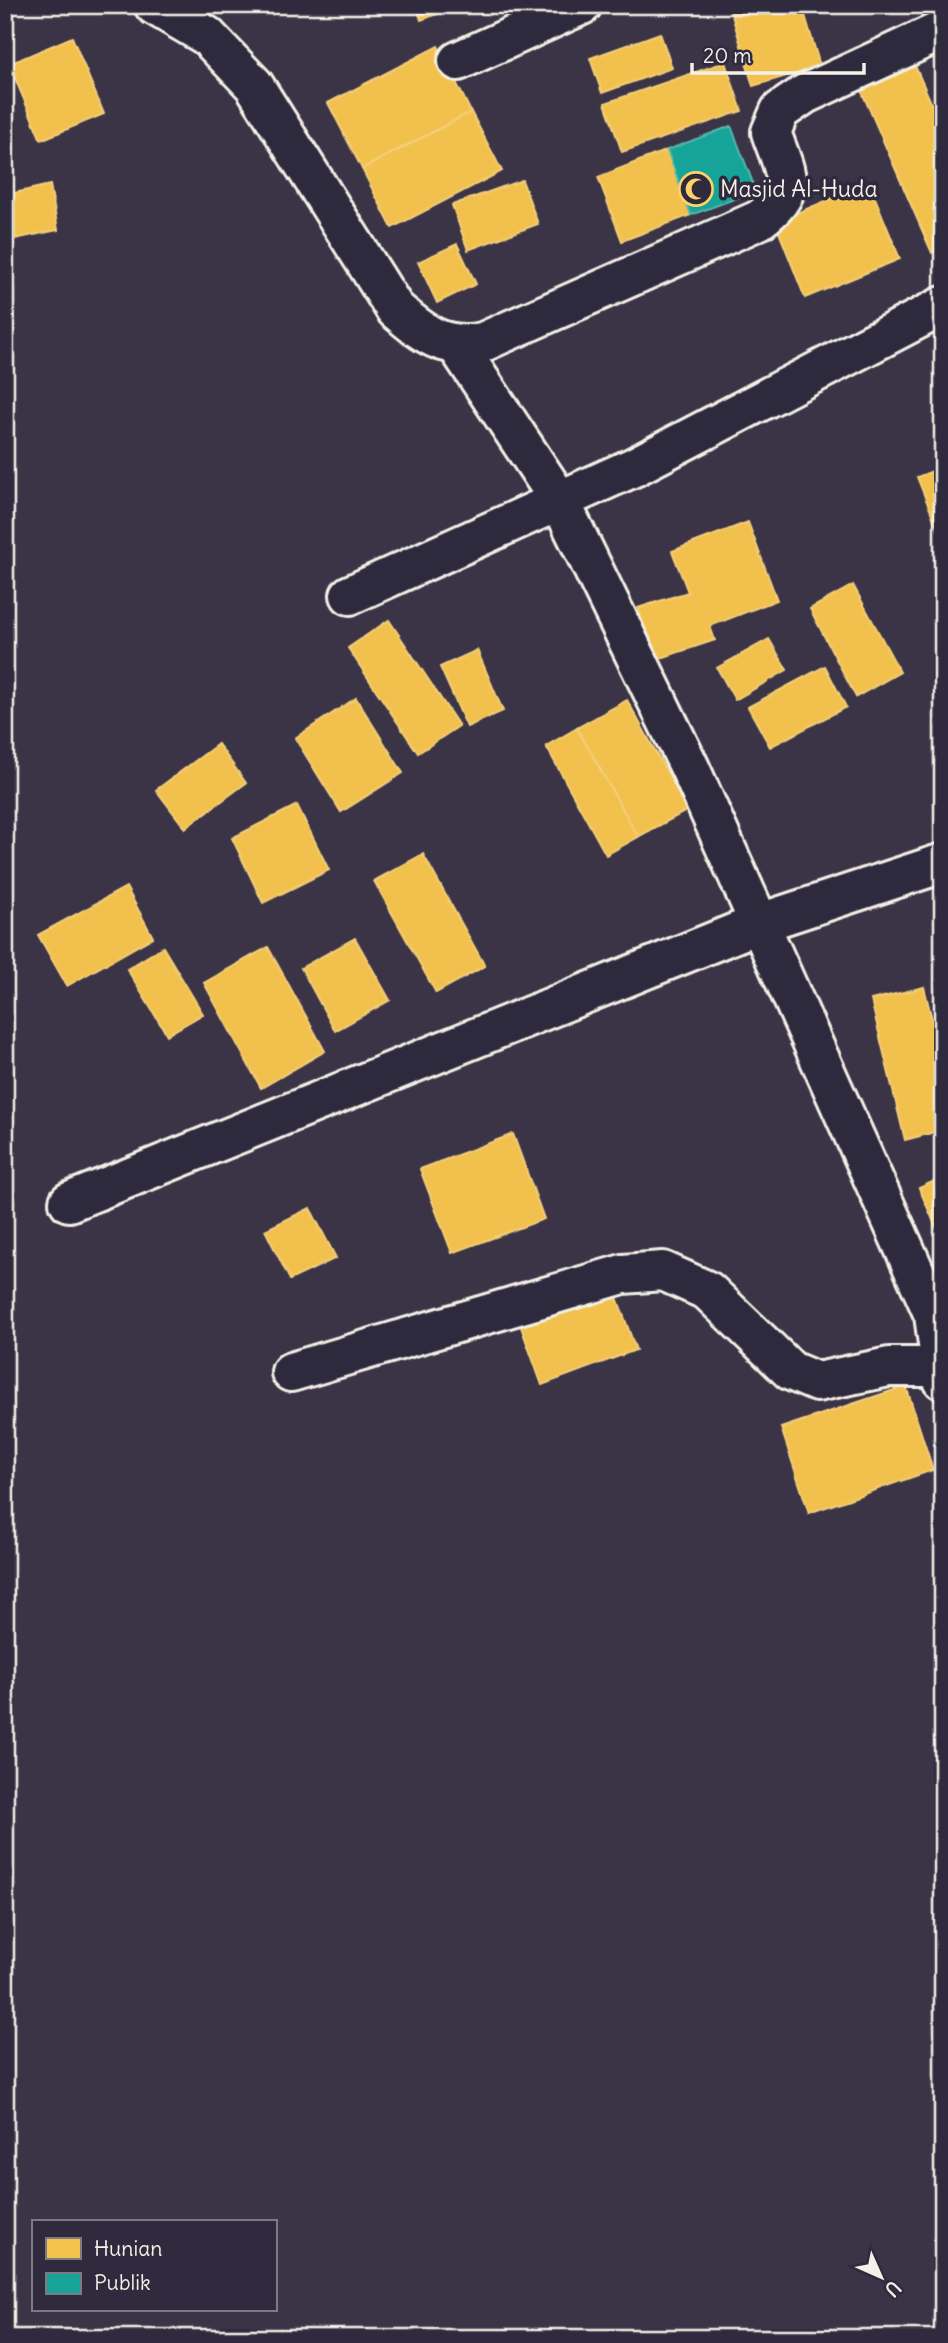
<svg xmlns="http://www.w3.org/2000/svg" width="948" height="2343" viewBox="0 0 948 2343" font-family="Delius,sans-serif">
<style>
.homes{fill:#f2c14e;stroke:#f3cf7c;stroke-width:2}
.public{fill:#17a398;stroke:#59bab0;stroke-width:2}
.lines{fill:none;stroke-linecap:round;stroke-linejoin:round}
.minor-casing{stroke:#f4f1e8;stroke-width:44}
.minor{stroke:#2f2a3d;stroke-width:38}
.labels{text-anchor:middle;stroke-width:7;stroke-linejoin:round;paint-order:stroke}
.poi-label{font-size:23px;fill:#f4f1e8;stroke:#2f2a3d;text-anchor:start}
</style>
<rect width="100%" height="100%" fill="#3b3346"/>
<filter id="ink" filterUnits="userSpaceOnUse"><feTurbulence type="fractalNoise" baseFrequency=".0143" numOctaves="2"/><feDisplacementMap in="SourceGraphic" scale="14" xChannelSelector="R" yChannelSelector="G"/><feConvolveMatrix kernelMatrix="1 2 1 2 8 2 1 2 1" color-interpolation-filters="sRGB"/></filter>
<g filter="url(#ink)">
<g class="homes">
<polygon points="416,5 462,5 421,20"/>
<polygon points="729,5 802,5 820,66 753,86"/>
<polygon points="895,5 911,5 898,12"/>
<polygon points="660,33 672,68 602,93 590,58"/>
<polygon points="72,37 104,114 41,140 9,64"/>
<polygon points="438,46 471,112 362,169 328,103"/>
<polygon points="912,59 943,130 943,249 932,253 858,83"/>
<polygon points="725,62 742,111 622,152 605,103"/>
<polygon points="471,112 502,171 392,228 362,169"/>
<polygon points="667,150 691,215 622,241 598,177"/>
<polygon points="522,180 538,224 468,250 452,205"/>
<polygon points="869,183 900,259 805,298 775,222"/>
<polygon points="50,185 58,230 5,241 5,195"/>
<polygon points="457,244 476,284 437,303 418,262"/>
<polygon points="943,467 943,542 917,477"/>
<polygon points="748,522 777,600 710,626 715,640 655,660 638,608 688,592 672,551"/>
<polygon points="853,585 900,672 856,697 810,609"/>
<polygon points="389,620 459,726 418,753 348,648"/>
<polygon points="769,639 787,670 735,700 717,668"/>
<polygon points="477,650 503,711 467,727 440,667"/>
<polygon points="825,666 846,707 770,747 748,707"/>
<polygon points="356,698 403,773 341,812 295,738"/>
<polygon points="627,700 688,810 638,837 577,728"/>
<polygon points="577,728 638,837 606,855 546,746"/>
<polygon points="218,744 246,783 185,828 156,790"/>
<polygon points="297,805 329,870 263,903 232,838"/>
<polygon points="423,854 485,966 436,993 374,881"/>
<polygon points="126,887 153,937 67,986 38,935"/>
<polygon points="355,938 390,1000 335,1031 301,968"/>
<polygon points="163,947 203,1014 167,1035 127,969"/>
<polygon points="268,947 325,1051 261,1088 204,983"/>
<polygon points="924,987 943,1064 943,1130 905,1140 871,1000"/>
<polygon points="513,1134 544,1219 452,1253 420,1169"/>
<polygon points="943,1177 943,1243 919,1188"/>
<polygon points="310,1208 336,1258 290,1280 265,1230"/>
<polygon points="614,1289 636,1350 542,1385 520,1324"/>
<polygon points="906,1386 933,1470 809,1513 781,1428"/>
</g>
<polygon class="public" points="731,126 756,191 691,215 667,150"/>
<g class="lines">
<g class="minor-casing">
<g id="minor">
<path d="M154 5 207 36 254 85 395 309C424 334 443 350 483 342L759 220C801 190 785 174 771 132L780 111 805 94 943 30"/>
<polyline points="458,61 582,5"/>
<polyline points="458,347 560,501 690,768 934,1315 943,1380"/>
<polyline points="350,595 634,467 943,306"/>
<polyline points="69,1202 760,923 943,863"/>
<polyline points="291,1372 623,1274 663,1271 708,1291 791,1371 817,1382 889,1367 941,1367"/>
</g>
</g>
<use href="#minor" class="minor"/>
</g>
</g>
<defs>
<g id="mosque-ring" transform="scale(1.75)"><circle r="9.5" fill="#2f2a3d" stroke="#ffd166" stroke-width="1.5"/><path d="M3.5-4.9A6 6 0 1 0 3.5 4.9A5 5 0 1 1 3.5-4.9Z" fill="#ffd166"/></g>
</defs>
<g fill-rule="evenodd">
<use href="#mosque-ring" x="696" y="189"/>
</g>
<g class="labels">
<g class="poi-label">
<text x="720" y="197">Masjid Al-Huda</text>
</g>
</g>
<rect width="948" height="2343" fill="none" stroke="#2f2a3d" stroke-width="28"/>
<rect x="14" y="14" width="920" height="2315" fill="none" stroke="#f4f1e8" stroke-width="2.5" filter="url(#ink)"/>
<rect x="32" y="2220" width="245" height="91" fill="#2f2a3d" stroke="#7e7a81" stroke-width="2"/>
<rect x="46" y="2238" width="35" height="21" fill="#f2c14e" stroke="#7e7a81" stroke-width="2"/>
<text x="94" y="2256" font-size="21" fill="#f4f1e8">Hunian</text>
<rect x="46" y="2273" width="35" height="21" fill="#17a398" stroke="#7e7a81" stroke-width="2"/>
<text x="94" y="2290" font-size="21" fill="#f4f1e8">Publik</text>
<g transform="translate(881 2277) rotate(135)" stroke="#2f2a3d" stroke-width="5" paint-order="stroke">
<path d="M0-5L12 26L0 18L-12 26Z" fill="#f4f1e8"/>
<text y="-10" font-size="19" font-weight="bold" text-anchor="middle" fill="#f4f1e8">U</text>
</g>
<path d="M692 63v10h172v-10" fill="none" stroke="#f4f1e8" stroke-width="3.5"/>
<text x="703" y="63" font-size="21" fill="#f4f1e8" stroke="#2f2a3d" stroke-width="5" paint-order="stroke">20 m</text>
</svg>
